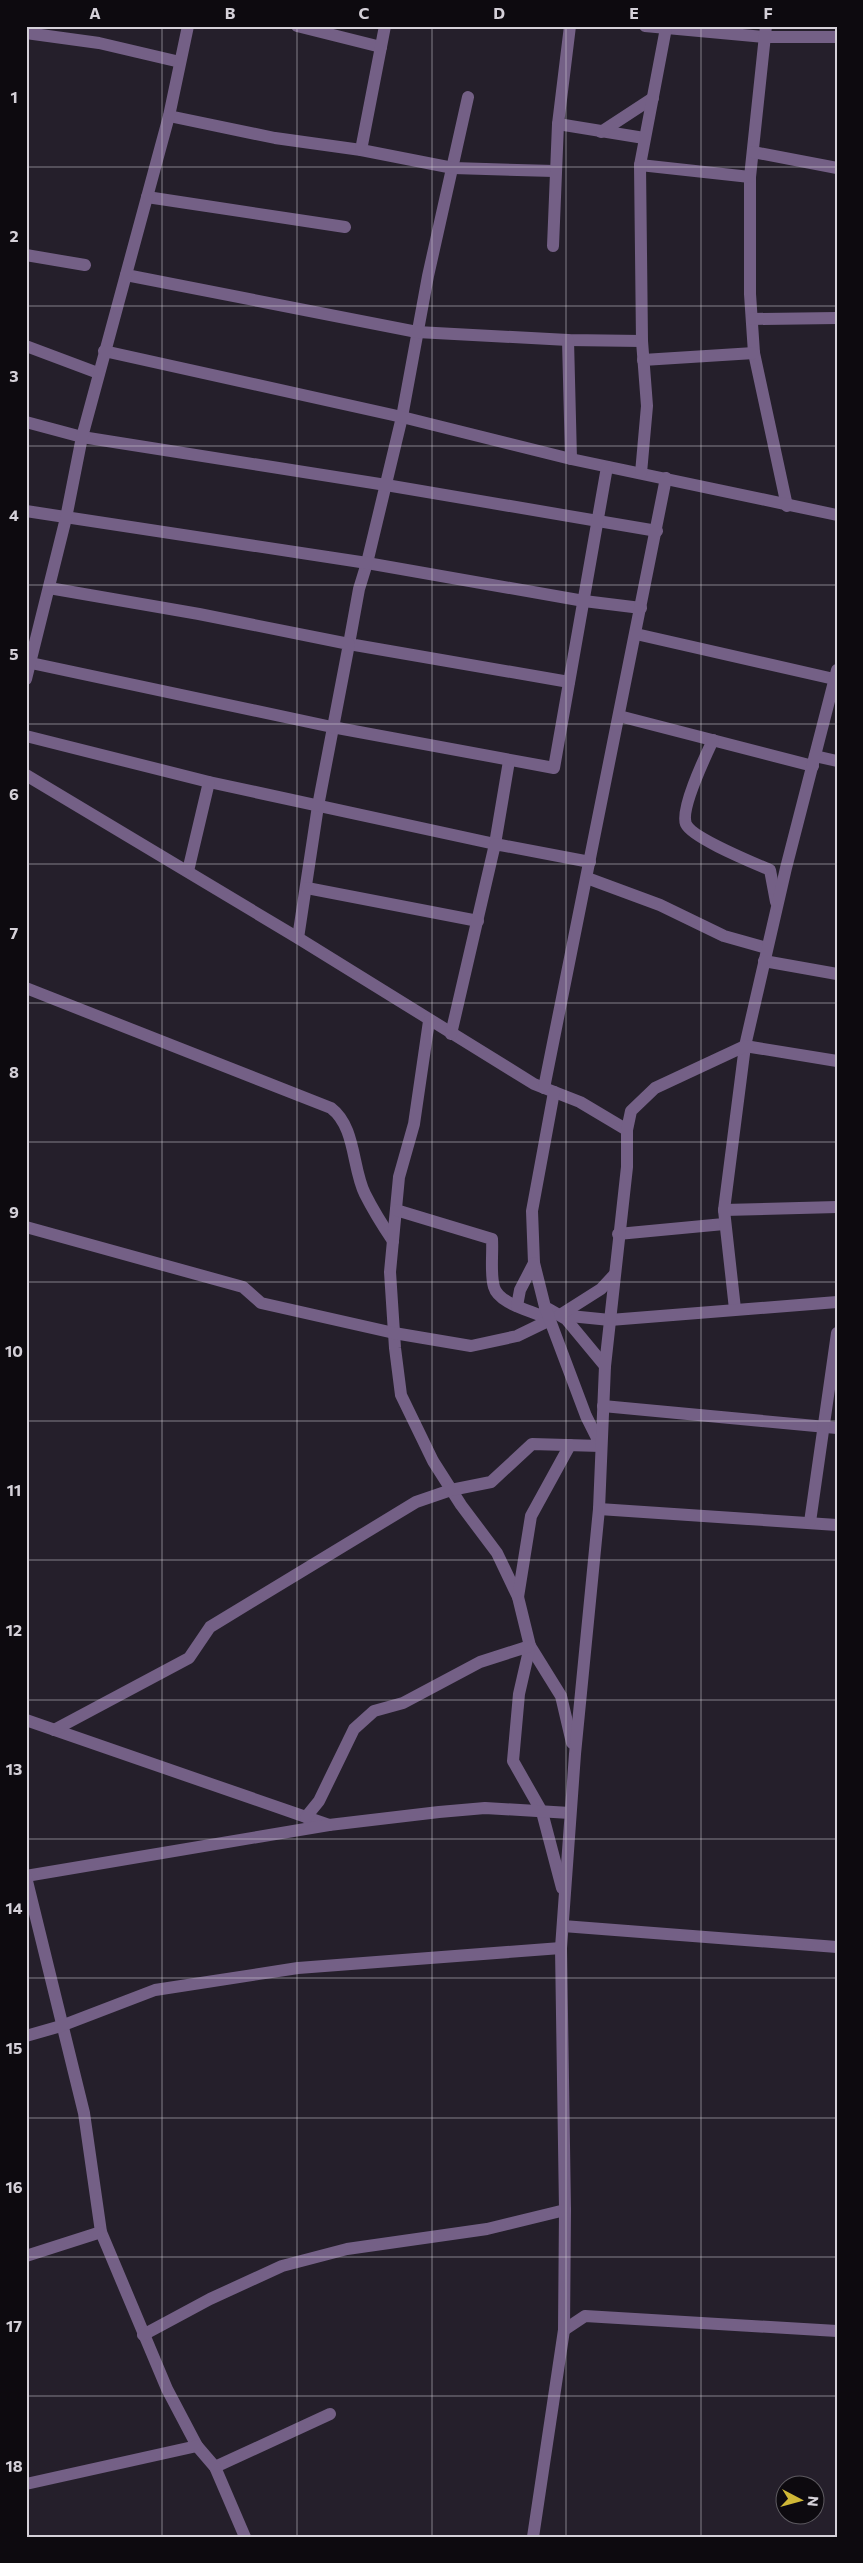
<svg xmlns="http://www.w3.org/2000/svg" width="863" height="2563" viewBox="0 0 863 2563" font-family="Commissioner,sans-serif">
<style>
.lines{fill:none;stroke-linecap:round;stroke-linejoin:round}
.minor{stroke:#746086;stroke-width:12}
.grid{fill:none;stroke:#d5d1d9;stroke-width:1;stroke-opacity:0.55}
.neatline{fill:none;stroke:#d5d1d9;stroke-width:2}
.grid-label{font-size:16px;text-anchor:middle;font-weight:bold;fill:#d5d1d9}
</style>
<rect width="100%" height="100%" fill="#251f2b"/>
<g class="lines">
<g class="minor">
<polyline points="297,26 381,47"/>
<polyline points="645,26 765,37 837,37"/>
<polyline points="766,26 750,177 750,294 754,353 787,506"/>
<polyline points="26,33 99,43 180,62"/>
<polyline points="468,97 428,276 402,417 367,563 359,589 349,644 569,682"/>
<polyline points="169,116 275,138 361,150 453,168 554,171"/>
<polyline points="558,124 644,138"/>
<polyline points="601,132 653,98"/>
<polyline points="361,150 385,26"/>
<polyline points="753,152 837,168"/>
<polyline points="640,165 750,177"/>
<polyline points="147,197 345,227"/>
<polyline points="553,246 558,124 570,26"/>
<polyline points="26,255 85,265"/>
<polyline points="126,275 417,332 568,340 642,341"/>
<polyline points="752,319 837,318"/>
<polyline points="568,340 571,459"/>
<polyline points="26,346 98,373"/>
<polyline points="104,351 402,417 571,459 837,515"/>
<polyline points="643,360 754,353"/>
<polyline points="26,422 82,437 386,485 657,531"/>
<polyline points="641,473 647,406 642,341 640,165 666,28"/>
<polyline points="26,511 367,563 584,601 641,608"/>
<polyline points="49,588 199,614 349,644 318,806 298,938"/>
<polyline points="636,634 834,679"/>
<polyline points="31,663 332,727 554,768 607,467"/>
<polyline points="26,679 66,518 82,437 169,116 188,26"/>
<polyline points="619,716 813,766"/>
<polyline points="26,736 209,782 495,844 509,761"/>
<path d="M713 740C706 755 680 809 686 824 692 838 754 863 770 870L776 902"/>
<polyline points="815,756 837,761"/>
<polyline points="26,775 298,938 534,1084 580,1102 627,1130"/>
<polyline points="188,871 209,782"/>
<polyline points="587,878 660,905 724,936 767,948"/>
<polyline points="307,888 478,921"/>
<polyline points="764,961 837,974"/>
<path d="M26 988 331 1108C356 1127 352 1168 365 1194 373 1210 383 1226 393 1241"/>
<polyline points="429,1021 414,1124 399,1177 390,1272 395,1348 401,1395 433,1461 461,1505 497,1553 518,1597 530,1646 561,1696 572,1743"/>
<polyline points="451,1034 495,844 590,862"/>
<polyline points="544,1088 666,478"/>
<polyline points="554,1092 532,1211 534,1263 545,1307 566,1319 605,1366"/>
<path d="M396 1210 492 1239C493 1254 490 1274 494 1287 499 1305 535 1311 550 1320"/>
<polyline points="724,1210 837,1207"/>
<polyline points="26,1227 243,1287 261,1303 394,1333 471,1346 517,1336 550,1320"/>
<polyline points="618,1234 724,1224"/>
<polyline points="517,1306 520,1290 534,1263"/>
<polyline points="735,1309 724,1210 745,1046 786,868 837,670"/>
<polyline points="560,1315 610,1320 837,1302"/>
<polyline points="560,1315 601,1289 614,1275"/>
<polyline points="603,1406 837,1428"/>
<polyline points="599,1509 837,1525"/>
<polyline points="810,1522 837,1333"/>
<polyline points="518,1597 531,1516 570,1445"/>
<polyline points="530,1646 519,1694 513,1761 542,1812 562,1888"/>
<polyline points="26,1720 329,1825"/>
<polyline points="54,1730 189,1658 210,1627 416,1502 451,1490 491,1482 532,1444 601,1446 586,1416 545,1307"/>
<polyline points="306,1817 319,1801 354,1729 374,1711 403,1703 480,1662 530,1646"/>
<polyline points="26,1876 329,1825 439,1812 485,1808 570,1813"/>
<polyline points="26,1877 84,2113 101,2232 167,2389 197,2446"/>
<polyline points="563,1926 837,1947"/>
<polyline points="26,2036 61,2026 155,1990 298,1968 561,1948"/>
<polyline points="26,2256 101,2232"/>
<polyline points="564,2330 585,2316 837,2331"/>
<polyline points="143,2335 210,2299 282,2266 347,2249 487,2229 565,2210"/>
<polyline points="215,2467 330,2414"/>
<polyline points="26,2484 197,2446 215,2467 245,2537"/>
<polyline points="533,2537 564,2330 565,2210 561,1948 575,1754 599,1509 605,1366 627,1167 627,1130 631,1111 655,1088 745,1046 837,1061"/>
</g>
</g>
<path class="grid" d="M162 26V2537M297 26V2537M432 26V2537M566 26V2537M701 26V2537M26 167H837M26 306H837M26 446H837M26 585H837M26 724H837M26 864H837M26 1003H837M26 1142H837M26 1282H837M26 1421H837M26 1560H837M26 1700H837M26 1839H837M26 1978H837M26 2118H837M26 2257H837M26 2396H837"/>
<rect width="863" height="2563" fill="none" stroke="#0d0a0f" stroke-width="55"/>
<g transform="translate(800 2500) rotate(96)"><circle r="24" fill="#0d0a0f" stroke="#5d5a60"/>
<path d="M0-4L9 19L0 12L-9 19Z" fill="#d0b837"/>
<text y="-8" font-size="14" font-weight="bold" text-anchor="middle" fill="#d5d1d9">N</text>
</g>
<rect x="28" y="28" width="808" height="2508" class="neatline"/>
<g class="grid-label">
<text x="95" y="19">A</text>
<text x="230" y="19">B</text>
<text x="364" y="19">C</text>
<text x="499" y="19">D</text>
<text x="634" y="19">E</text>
<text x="768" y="19">F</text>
<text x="14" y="103">1</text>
<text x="14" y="242">2</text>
<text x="14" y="382">3</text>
<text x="14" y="521">4</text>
<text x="14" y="660">5</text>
<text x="14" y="800">6</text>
<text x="14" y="939">7</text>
<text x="14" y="1078">8</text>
<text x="14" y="1218">9</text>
<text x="14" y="1357">10</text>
<text x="14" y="1496">11</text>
<text x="14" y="1636">12</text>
<text x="14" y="1775">13</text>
<text x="14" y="1914">14</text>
<text x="14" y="2054">15</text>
<text x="14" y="2193">16</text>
<text x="14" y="2332">17</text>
<text x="14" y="2472">18</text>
</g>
</svg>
